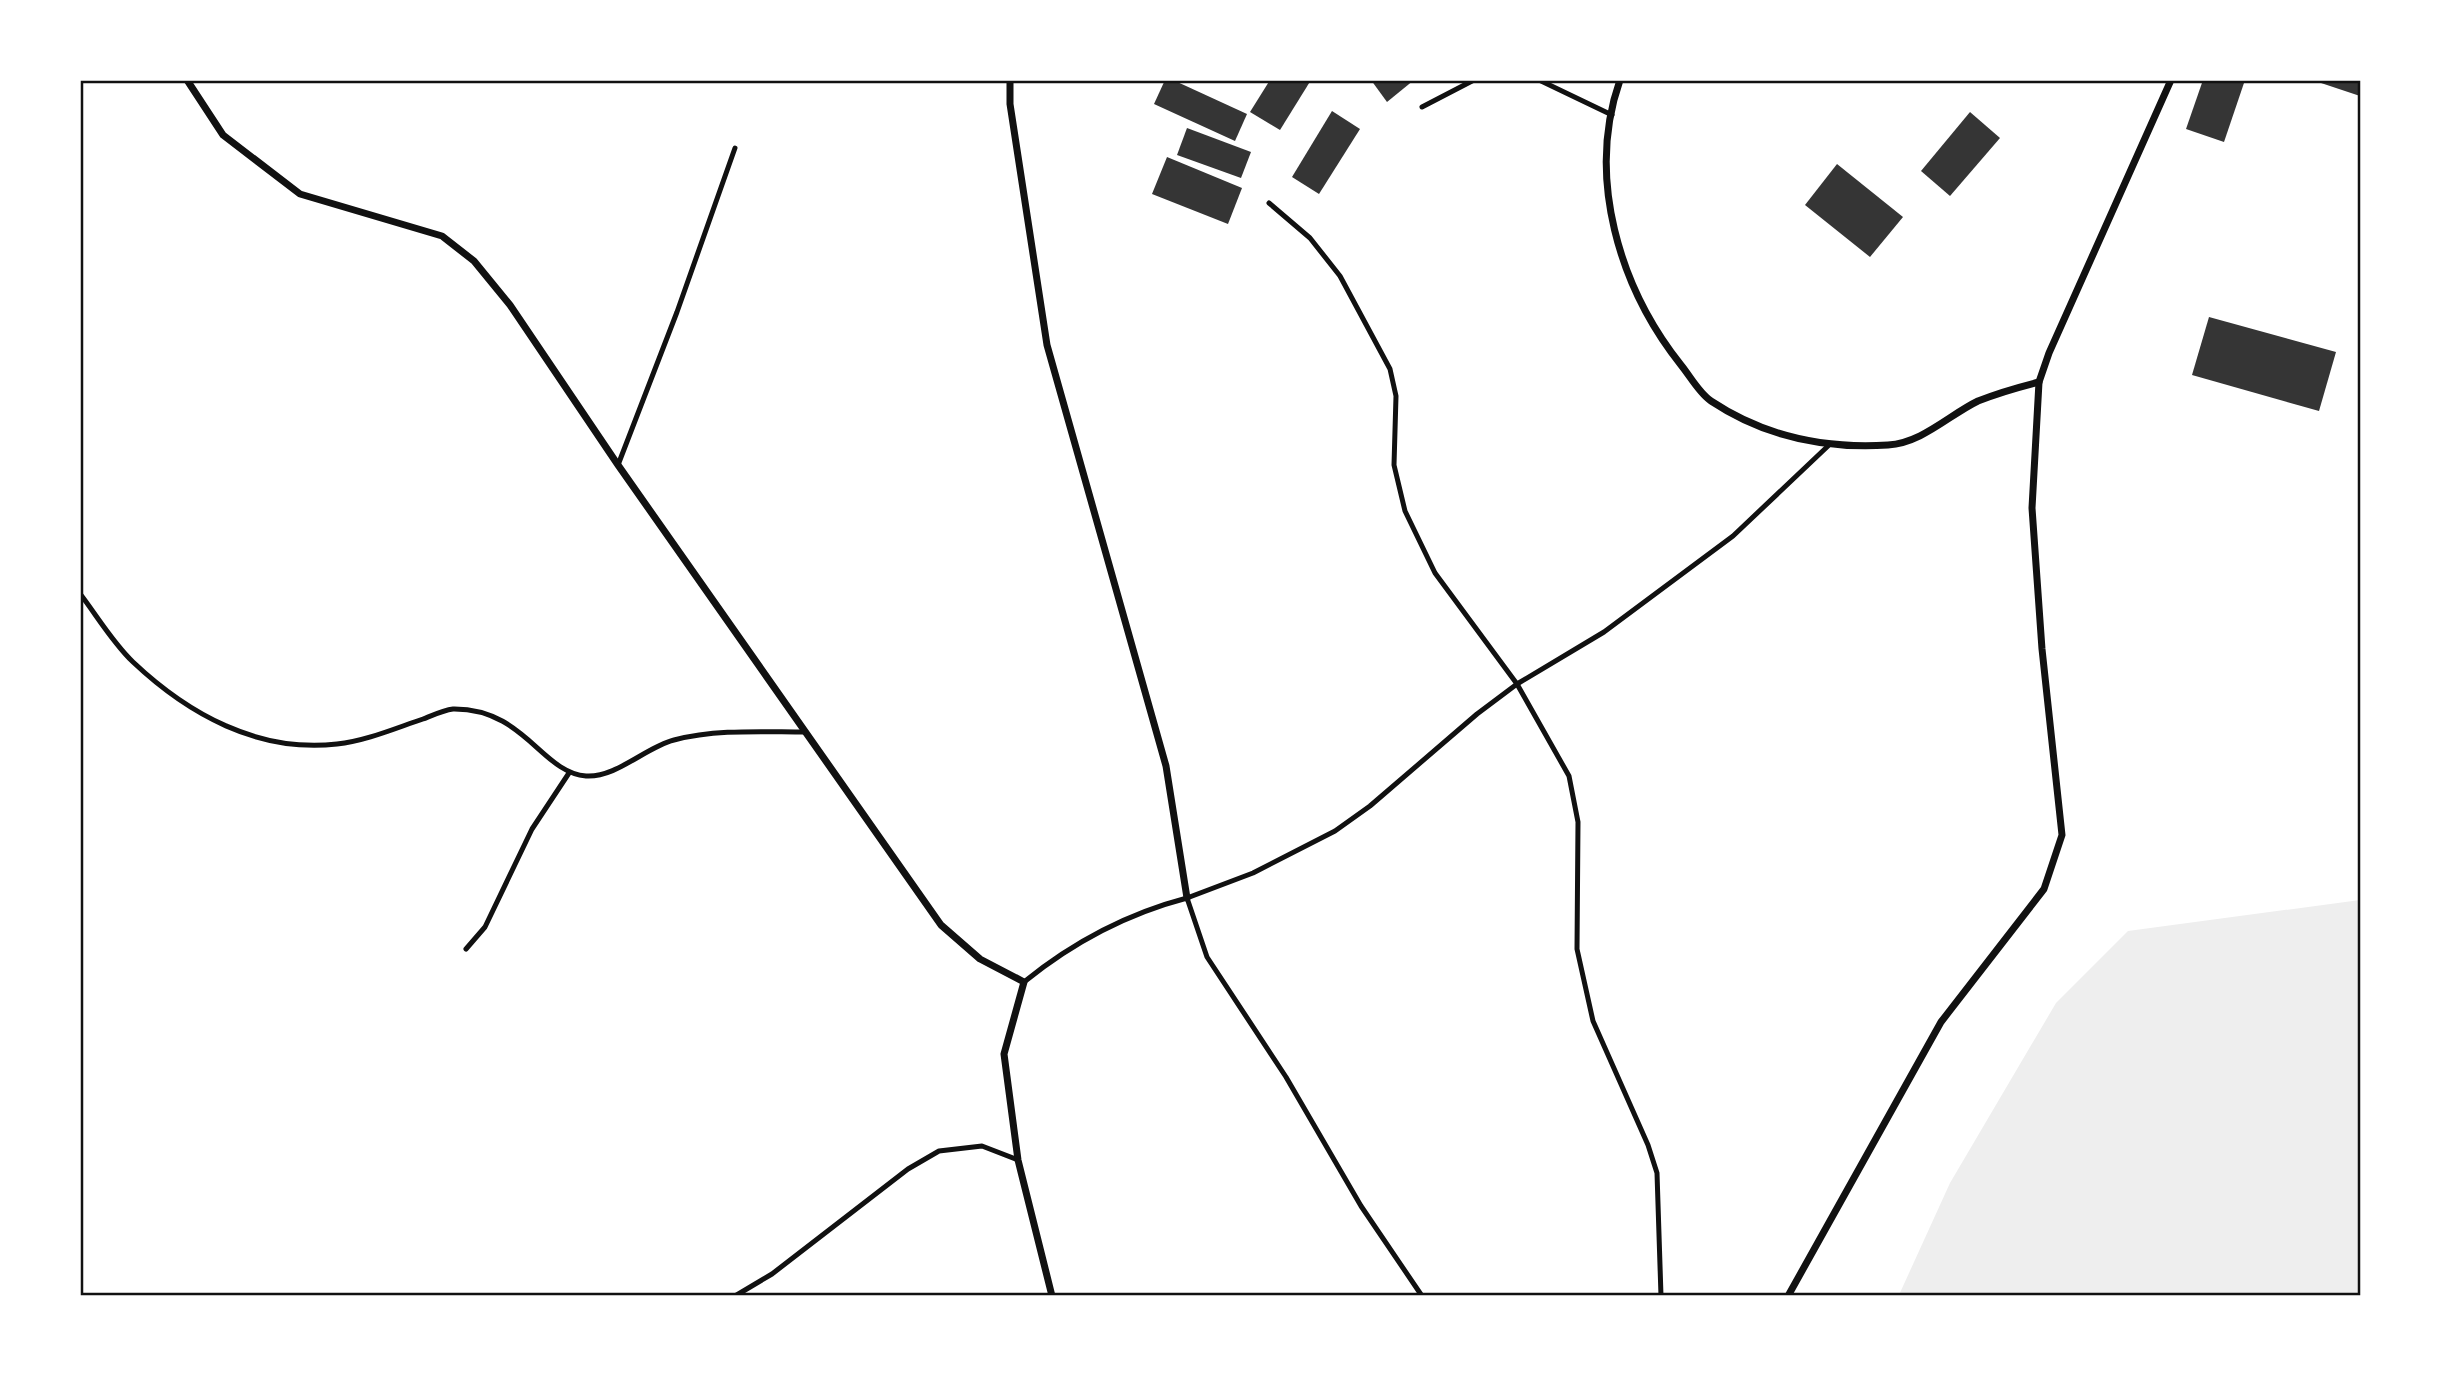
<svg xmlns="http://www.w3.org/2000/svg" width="2441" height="1376" viewBox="0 0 2441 1376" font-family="'Archivo Narrow',sans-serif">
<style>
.green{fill:#eee}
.building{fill:#353535}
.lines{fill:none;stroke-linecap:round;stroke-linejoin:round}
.service{stroke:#111;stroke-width:5}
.minor{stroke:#111;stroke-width:7}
.neatline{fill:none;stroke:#111;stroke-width:2.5}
</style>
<rect width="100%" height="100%" fill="#fff"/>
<polygon class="green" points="2360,900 2360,1295 1899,1295 1950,1183 2056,1003 2128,931"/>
<g class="building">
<polygon points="1165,80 1173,80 1247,114 1235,141 1154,104"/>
<polygon points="1270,80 1311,80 1280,130 1250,112"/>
<polygon points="1371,80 1414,80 1387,102"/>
<polygon points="2203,80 2245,80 2224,142 2186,129"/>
<polygon points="2360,80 2360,96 2315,81 2315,80"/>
<polygon points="1332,111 1360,129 1319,194 1292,177"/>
<polygon points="1970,112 2000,138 1950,196 1921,171"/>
<polygon points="1187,128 1251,152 1241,178 1177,155"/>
<polygon points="1167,157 1242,188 1228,224 1152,194"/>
<polygon points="1837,164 1903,217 1870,257 1805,205"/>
<polygon points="2209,317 2336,352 2319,411 2192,375"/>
</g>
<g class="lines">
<g class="service">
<polyline points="1539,80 1612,115"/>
<polyline points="1422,107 1474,80"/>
<polyline points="1269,203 1310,238 1340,276 1390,369 1396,396 1394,465 1405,511 1435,573 1517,684 1569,776 1578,822 1577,949 1593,1021 1648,1145 1657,1173 1661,1296"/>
<polyline points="618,465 677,312 735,148"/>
<path d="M81 595C97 616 113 643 133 662 188 714 258 753 337 744 366 741 396 728 423 719 433 715 444 710 453 709 524 708 542 773 586 776 616 778 646 747 674 740 717 729 761 732 805 732"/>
<polyline points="1187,898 1253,873 1335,831 1370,806 1477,714 1517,684 1604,632 1733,536 1828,446"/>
<polyline points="466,949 485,927 532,829 569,773"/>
<path d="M1024 982C1072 943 1126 914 1187 898L1207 957 1286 1077 1361 1206 1422 1296"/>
<polyline points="735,1296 772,1274 908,1169 939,1151 982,1146 1018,1160"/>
</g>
<g class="minor">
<polyline points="187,80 223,135 300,194 442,236 474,261 510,305 618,465 941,925 980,959 1024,982 1004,1054 1018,1160 1052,1296"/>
<polyline points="1010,80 1010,104 1047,345 1166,766 1187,898"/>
<path d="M1620 80C1586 177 1619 287 1681 365 1690 376 1699 393 1711 401 1765 437 1825 449 1888 445 1922 443 1949 415 1978 401 1998 393 2019 387 2039 382"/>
<polyline points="1788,1296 1941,1022 2044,889 2062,835 2042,649 2032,508 2039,382 2049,353 2171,80"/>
</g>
</g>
<rect width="2441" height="1376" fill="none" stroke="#ffffff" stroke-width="164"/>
<rect x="82" y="82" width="2277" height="1212" class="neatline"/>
</svg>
